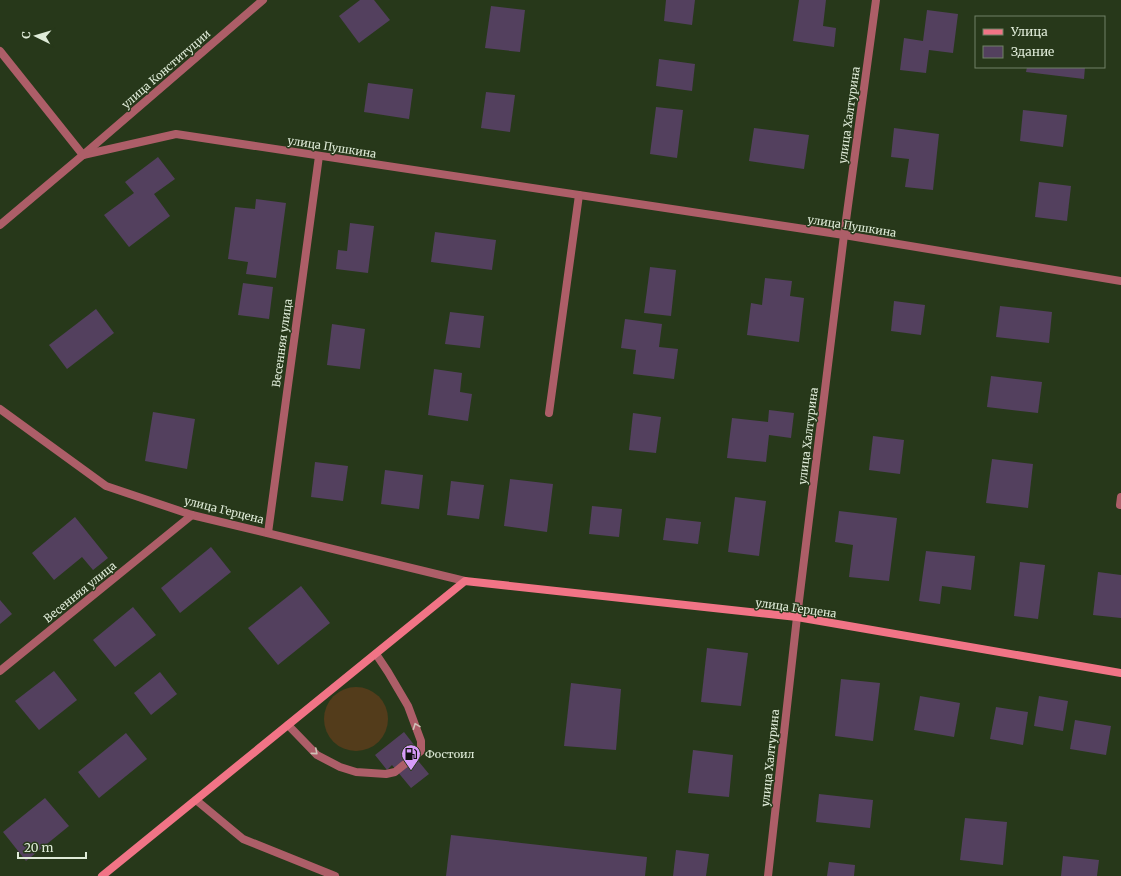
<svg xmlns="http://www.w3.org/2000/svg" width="1121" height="876" viewBox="0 0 1121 876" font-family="Merriweather,serif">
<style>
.green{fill:#533c1b}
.building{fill:#53405e}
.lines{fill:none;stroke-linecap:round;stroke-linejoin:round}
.lane{stroke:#ad5e68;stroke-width:8}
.street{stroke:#ad5e68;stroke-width:8}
.secondary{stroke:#f17486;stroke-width:8}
.oneway{stroke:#d0c1b6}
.labels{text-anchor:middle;stroke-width:3;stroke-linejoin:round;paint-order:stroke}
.street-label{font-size:11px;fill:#dfebd8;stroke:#27381a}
.poi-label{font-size:11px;fill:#dfebd8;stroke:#27381a;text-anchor:start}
</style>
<rect width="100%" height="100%" fill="#27381a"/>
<circle class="green" cx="356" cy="719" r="32"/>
<g class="building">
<polygon points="360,0 374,0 390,20 359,43 339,16"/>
<polygon points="666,0 695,0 692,25 664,21"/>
<polygon points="799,0 826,0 823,26 836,28 834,47 793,41"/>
<polygon points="491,6 525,10 520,52 485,48"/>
<polygon points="927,10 958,14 953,53 929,50 926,73 900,70 904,38 923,41"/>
<polygon points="659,59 695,64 692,91 656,86"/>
<polygon points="1027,67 1085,67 1084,79 1026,72"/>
<polygon points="368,83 413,89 409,119 364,112"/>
<polygon points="486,92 515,95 510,132 481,128"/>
<polygon points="656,107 683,110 677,158 650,154"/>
<polygon points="1023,110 1067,115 1063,147 1020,141"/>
<polygon points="754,128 809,135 804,169 749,161"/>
<polygon points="894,128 939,134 933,190 905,187 909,159 891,157"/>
<polygon points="158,157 175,179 154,194 170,216 129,247 104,215 134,193 125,182"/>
<polygon points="1039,182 1071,186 1067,221 1035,217"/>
<polygon points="256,199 286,203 276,278 246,274 248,262 228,259 235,207 255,209"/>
<polygon points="350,223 374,226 368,273 336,269 338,250 347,251"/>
<polygon points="435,232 496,240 492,270 431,262"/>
<polygon points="650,267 676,270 671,316 644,313"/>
<polygon points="765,278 792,281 790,296 804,298 799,342 747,335 751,303 762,305"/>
<polygon points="243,283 273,287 269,319 238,315"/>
<polygon points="894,301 925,305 921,335 891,331"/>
<polygon points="1000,306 1052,312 1049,343 996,337"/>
<polygon points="96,309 114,333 67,369 49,345"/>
<polygon points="450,312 484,316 480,348 445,344"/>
<polygon points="625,319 662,324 659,347 678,349 674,379 633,374 636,350 621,348"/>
<polygon points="332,324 365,329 360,369 327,365"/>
<polygon points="434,369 462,373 460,392 472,394 468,421 428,415"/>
<polygon points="991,376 1042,382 1038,413 987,407"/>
<polygon points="769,410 794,413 791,438 769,435 766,462 727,458 732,418 768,422"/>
<polygon points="153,412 195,419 187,469 145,461"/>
<polygon points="633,413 661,417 656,453 629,450"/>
<polygon points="873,436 904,440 900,474 869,470"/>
<polygon points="992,459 1033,464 1028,508 986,503"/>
<polygon points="315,462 348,466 343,501 311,497"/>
<polygon points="385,470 423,475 419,509 381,504"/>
<polygon points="510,479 553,484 547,532 504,526"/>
<polygon points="451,481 484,485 479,519 447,515"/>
<polygon points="735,497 766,501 759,556 728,552"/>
<polygon points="592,506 622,509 619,537 589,534"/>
<polygon points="839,511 897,518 889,581 849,577 853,545 835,542"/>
<polygon points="75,517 108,558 93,570 82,557 54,580 32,553"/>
<polygon points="666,518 701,522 698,544 663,540"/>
<polygon points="211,547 231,572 180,613 161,588"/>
<polygon points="926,551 975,556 971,590 942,586 940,604 919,601"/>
<polygon points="1020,562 1045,565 1038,619 1014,616"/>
<polygon points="1098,572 1121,575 1121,618 1093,615"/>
<polygon points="301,586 330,623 278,665 248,628"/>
<polygon points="0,600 12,614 0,624"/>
<polygon points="133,607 156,635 115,667 93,640"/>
<polygon points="707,648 748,653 741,706 701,702"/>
<polygon points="54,671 77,700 39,730 15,701"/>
<polygon points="160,672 177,694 151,715 134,693"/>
<polygon points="841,679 880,683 873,741 835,736"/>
<polygon points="571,683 621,689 616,750 564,746"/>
<polygon points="920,696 960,703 954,737 914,730"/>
<polygon points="1039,696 1068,701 1063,731 1034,726"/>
<polygon points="996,707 1028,712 1023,745 990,739"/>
<polygon points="1075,720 1111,726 1106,755 1070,749"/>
<polygon points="404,732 415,746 410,751 429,774 411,788 392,765 387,770 375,755"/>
<polygon points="126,733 147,759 99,798 78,772"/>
<polygon points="693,750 733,755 729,797 688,793"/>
<polygon points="819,794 873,800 870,828 816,822"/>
<polygon points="45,798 69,826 26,861 3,832"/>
<polygon points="965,818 1007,822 1003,865 960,860"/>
<polygon points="451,835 647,857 645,876 446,876"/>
<polygon points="676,850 709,854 706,876 673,876"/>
<polygon points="1063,856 1099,860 1097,876 1061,876"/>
<polygon points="829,862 855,865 854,876 827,876"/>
</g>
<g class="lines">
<g class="lane">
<polyline points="0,51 83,155"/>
<polyline points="288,725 317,755 340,767 356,772 386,774 395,772 421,751 421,741 408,706 388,672 376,654"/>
<polyline points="196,800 243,839 335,876"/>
</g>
<g class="street">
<polyline points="83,155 176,134 844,235 1121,281"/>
<polyline points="0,225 83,155 263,0"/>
<polyline points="0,409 106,486 192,515 465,581"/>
<polyline points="549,413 579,195"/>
<polyline points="1120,505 1121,497"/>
<polyline points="268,533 319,156"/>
<polyline points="0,671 192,515"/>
<polyline points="768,876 797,617 844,235 876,0"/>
</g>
<polyline class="secondary" points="102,876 465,581 797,617 1121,673"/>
</g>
<defs><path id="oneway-chevron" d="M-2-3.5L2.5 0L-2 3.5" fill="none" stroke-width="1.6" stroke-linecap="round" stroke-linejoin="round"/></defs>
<g class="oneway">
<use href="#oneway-chevron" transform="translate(416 726) rotate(-111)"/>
<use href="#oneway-chevron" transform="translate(315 752) rotate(41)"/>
</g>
<defs>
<g id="fuel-pin" transform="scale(1)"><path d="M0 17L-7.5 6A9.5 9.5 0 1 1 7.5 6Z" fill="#d79bf9" stroke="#27381a"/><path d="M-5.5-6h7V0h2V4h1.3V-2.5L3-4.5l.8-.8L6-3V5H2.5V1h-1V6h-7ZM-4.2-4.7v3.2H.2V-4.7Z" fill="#111"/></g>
</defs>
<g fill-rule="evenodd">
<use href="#fuel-pin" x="411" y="754"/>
</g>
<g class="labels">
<g class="street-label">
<text transform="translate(166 69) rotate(-41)" y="4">улица Конституции</text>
<text transform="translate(849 115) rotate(-82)" y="4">улица Халтурина</text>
<text transform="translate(332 147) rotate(9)" y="4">улица Пушкина</text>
<text transform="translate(852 226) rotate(9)" y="4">улица Пушкина</text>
<text transform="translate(282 343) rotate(-82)" y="4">Весенняя улица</text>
<text transform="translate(808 436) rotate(-83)" y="4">улица Халтурина</text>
<text transform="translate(224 510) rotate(14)" y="4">улица Герцена</text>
<text transform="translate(80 592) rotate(-39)" y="4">Весенняя улица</text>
<text transform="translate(796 608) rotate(8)" y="4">улица Герцена</text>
<text transform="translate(770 758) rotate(-84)" y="4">улица Халтурина</text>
</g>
<g class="poi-label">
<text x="425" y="758">Фостоил</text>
</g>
</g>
<rect x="975" y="16" width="130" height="52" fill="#27381a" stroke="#718066"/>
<rect x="983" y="29" width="20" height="6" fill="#f17486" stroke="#718066"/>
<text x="1011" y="36" font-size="12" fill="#dfebd8">Улица</text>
<rect x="983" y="46" width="20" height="12" fill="#53405e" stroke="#718066"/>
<text x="1011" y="56" font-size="12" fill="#dfebd8">Здание</text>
<g transform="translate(36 36) rotate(275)" stroke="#27381a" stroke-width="3" paint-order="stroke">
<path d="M0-3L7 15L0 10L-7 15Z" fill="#dfebd8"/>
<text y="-6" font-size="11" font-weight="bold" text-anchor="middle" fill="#dfebd8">С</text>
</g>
<path d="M18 852v6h68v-6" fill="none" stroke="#dfebd8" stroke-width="2"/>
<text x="24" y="852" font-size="12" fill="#dfebd8" stroke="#27381a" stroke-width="3" paint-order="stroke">20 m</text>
</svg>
